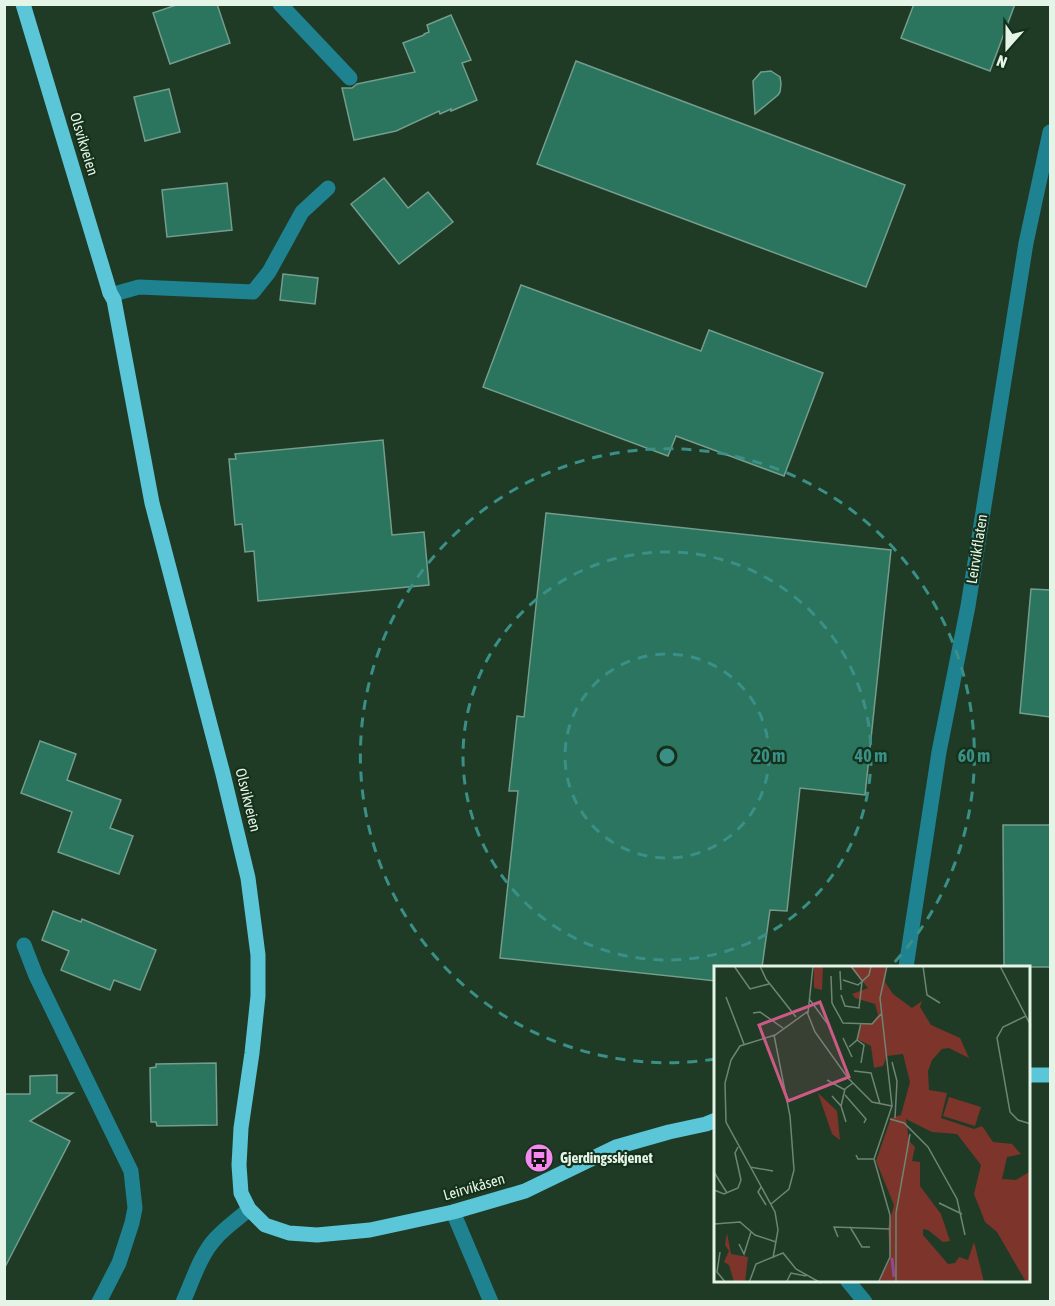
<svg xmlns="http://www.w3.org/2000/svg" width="1055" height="1306" viewBox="0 0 1055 1306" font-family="'Asap Condensed',sans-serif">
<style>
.building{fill:#2b745d;stroke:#739d8d;stroke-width:1.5}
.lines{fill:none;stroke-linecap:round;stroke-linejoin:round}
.minor{stroke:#1f8290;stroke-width:15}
.major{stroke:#5bc6d7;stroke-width:15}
.ring{fill:none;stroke:#3a8f86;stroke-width:3;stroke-dasharray:10 8}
.labels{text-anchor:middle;stroke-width:4.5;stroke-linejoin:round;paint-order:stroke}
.street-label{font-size:15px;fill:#e4f4e6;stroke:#15311b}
.poi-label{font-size:15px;font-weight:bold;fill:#e4f4e6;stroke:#15311b;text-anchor:start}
.inset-river{fill:none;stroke:#93488f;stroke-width:3}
.inset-road{fill:none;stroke:#6e8572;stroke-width:1.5}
.view{fill:#cc5a85;fill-opacity:0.15;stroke:#cc5a85;stroke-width:3}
.inset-edge{fill:none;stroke:#e4f4e6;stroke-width:3}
.centre{fill:#3a8f86;stroke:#15311b;stroke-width:3}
.ring-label{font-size:18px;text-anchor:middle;font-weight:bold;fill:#3a8f86;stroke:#15311b;stroke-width:4.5;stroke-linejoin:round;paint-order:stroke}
</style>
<rect width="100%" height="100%" fill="#1f3b25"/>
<g class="building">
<polygon points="179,4 217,4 230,43 170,64 153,13"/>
<polygon points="914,4 1015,4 990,71 901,38"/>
<polygon points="451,15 471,60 462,63 477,100 451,111 451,109 440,114 439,111 396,131 354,140 342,88 352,88 357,84 415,72 403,43 424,35 424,34 429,32 427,25"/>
<polygon points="576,61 905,185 866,287 537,164"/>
<polygon points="771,71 780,77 781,84 780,92 778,95 755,114 753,81 761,72"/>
<polygon points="169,89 180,132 145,141 134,97"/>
<polygon points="384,178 408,208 428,192 453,222 399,264 351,204"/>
<polygon points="227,183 232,230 167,237 162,190"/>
<polygon points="283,274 318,278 315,304 280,300"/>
<polygon points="521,285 701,351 709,330 823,373 784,476 676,436 668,456 483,387"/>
<polygon points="383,440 392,535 424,532 429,585 258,601 254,551 245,552 242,524 235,525 229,459 236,459 235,454"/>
<polygon points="546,513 891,550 865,795 800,788 787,911 770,910 762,967 716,967 716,981 500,958 518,791 509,791 517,716 524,717"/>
<polygon points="1031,589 1050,590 1050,717 1020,713"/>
<polygon points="40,741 76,754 67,780 121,800 110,828 133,836 119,874 58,852 72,812 21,793"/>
<polygon points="1003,825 1050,825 1050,967 1004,967"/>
<polygon points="53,911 81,922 82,919 156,950 140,990 114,980 110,990 61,970 69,951 42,940"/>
<polygon points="216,1063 217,1125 157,1126 156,1122 151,1122 150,1068 156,1067 156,1064"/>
<polygon points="57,1075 57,1093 73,1093 30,1121 70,1141 4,1269 4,1094 30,1094 30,1076"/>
</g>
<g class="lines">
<g class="minor">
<polyline points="280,4 350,78"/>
<polyline points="110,293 114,294 139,287 253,292 269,272 302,212 328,188"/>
<polyline points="24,945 36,976 131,1171 135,1208 132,1223 119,1263 99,1302"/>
<polyline points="906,967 939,752 968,606 1026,243 1050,132"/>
<polyline points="453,1212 491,1302"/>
<polyline points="847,1280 865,1302"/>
<path d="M183 1302C193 1280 200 1255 216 1238 226 1227 238 1219 249 1209"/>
</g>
<g class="major">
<polyline points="23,4 110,293 114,300 152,503 223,774 248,878 258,955 258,996 252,1053 241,1128 239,1165 241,1193 249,1209 265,1225 289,1233 317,1235 370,1230 453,1212 525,1191 616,1147 669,1132 706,1124 716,1120"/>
<polyline points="1030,1075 1050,1075"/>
</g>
</g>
<circle cx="667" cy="756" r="102" fill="#3a8f86" fill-opacity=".12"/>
<g class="ring">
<circle cx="667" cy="756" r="102"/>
<circle cx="667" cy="756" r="204"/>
<path d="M715 1059A307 307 0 1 1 892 965"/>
</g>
<defs>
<g id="bus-disc" transform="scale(1.5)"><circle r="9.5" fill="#f589ef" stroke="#15311b"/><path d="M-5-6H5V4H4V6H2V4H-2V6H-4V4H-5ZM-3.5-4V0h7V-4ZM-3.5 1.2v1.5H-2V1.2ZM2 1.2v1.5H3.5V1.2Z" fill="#111"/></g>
</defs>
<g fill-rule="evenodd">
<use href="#bus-disc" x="539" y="1158"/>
</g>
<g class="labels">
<g class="street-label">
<text transform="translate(84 144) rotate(73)" y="5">Olsvikveien</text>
<text transform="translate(977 549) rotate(-81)" y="5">Leirvikflaten</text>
<text transform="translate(248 800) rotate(76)" y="5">Olsvikveien</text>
<text transform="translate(474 1187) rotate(-16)" y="5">Leirvikåsen</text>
</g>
<g class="poi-label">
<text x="560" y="1163">Gjerdingsskjenet</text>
</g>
</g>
<g transform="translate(714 966)">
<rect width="316" height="316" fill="#1f3b25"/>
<path d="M100 0H109L108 24 100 22ZM173 0 171 16 179 28 198 42 208 35 206 41 217 59 246 72 255 92 235 82 228 83 218 94 214 105 215 124 233 127 227 152 260 163 268 160 279 176 298 178 307 188 293 191 288 213 302 214 315 206 316 316H312L283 266 271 256 260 228 267 199 243 168 218 166 192 153 195 175 201 181 198 195 206 196V220L227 248 236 275 229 276 214 264 209 263V269L234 298 241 297 245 291 254 294 260 276 270 316H164L176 294 174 262 180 239 162 195 177 152 187 149 196 116 189 88 173 90 169 100 160 102 157 80 143 73 148 57 157 58 164 49 161 38 141 32 138 28 154 22 136 1ZM104 127 123 145 126 174 118 168ZM235 131 267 141 261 160 229 150ZM13 267 17 288 34 291 31 316H20L15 299 10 296 15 285 11 279Z" fill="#7d342b"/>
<path class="inset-river" d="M178 292 180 311"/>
<path class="inset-road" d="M20 0 36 23 55 18M46 0 52 13 82 51M137 0 149 16M209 0 213 29 226 37M286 0 317 60M126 5 127 24M117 10 118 37 129 57 158 58 168 47M129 14 144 19 155 9 157 0M127 29 131 40 145 42 148 16M12 31 30 78M96 34 113 57M39 47 46 46 69 62M94 47 99 0M312 50 289 61 283 72 296 146 304 154 317 158M129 72 138 91M143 74 150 79 147 97M135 81 143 74 147 57M178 96 183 115 181 152M140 105 157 107 166 138M113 114 131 124M131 129 152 153 150 157M118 130 127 140 132 156M127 140 131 123 139 117M176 153 190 157 214 181 243 233 251 269M142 189 144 193H160M36 201 59 205M0 206 13 227M47 221 44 226 52 239M0 224 10 228 24 222 27 214 21 187 24 181M225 237 248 248M57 238 75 223 80 204 76 150 60 69M0 258 26 256 41 269 62 276M136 261 148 281H156M124 271 120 261 176 263M25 278 30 288 37 266M6 286 3 306 12 317M59 292 64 264 61 246 12 156 11 117 17 94 26 80 61 69 93 46 101 66 134 112 158 136 178 140 166 32 173 0M35 317 42 298 69 287 82 303 107 317M72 317 77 307 92 310M164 317 176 291V249L160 193 178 140M182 317V247L196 168"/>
<path class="view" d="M106 36 135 111 74 135 45 59Z"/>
<rect width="316" height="316" class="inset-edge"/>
</g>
<circle cx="667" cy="756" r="9" class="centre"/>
<g class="ring-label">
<text x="769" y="762">20 m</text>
<text x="871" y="762">40 m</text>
<text x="974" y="762">60 m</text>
</g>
<rect width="1055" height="1306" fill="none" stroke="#e4f4e6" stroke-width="12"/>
<g transform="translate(1007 48) rotate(201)" stroke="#15311b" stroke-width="4.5" paint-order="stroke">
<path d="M0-4.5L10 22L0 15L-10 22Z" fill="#e4f4e6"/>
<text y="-9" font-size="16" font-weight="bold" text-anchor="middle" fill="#e4f4e6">N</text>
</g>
</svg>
